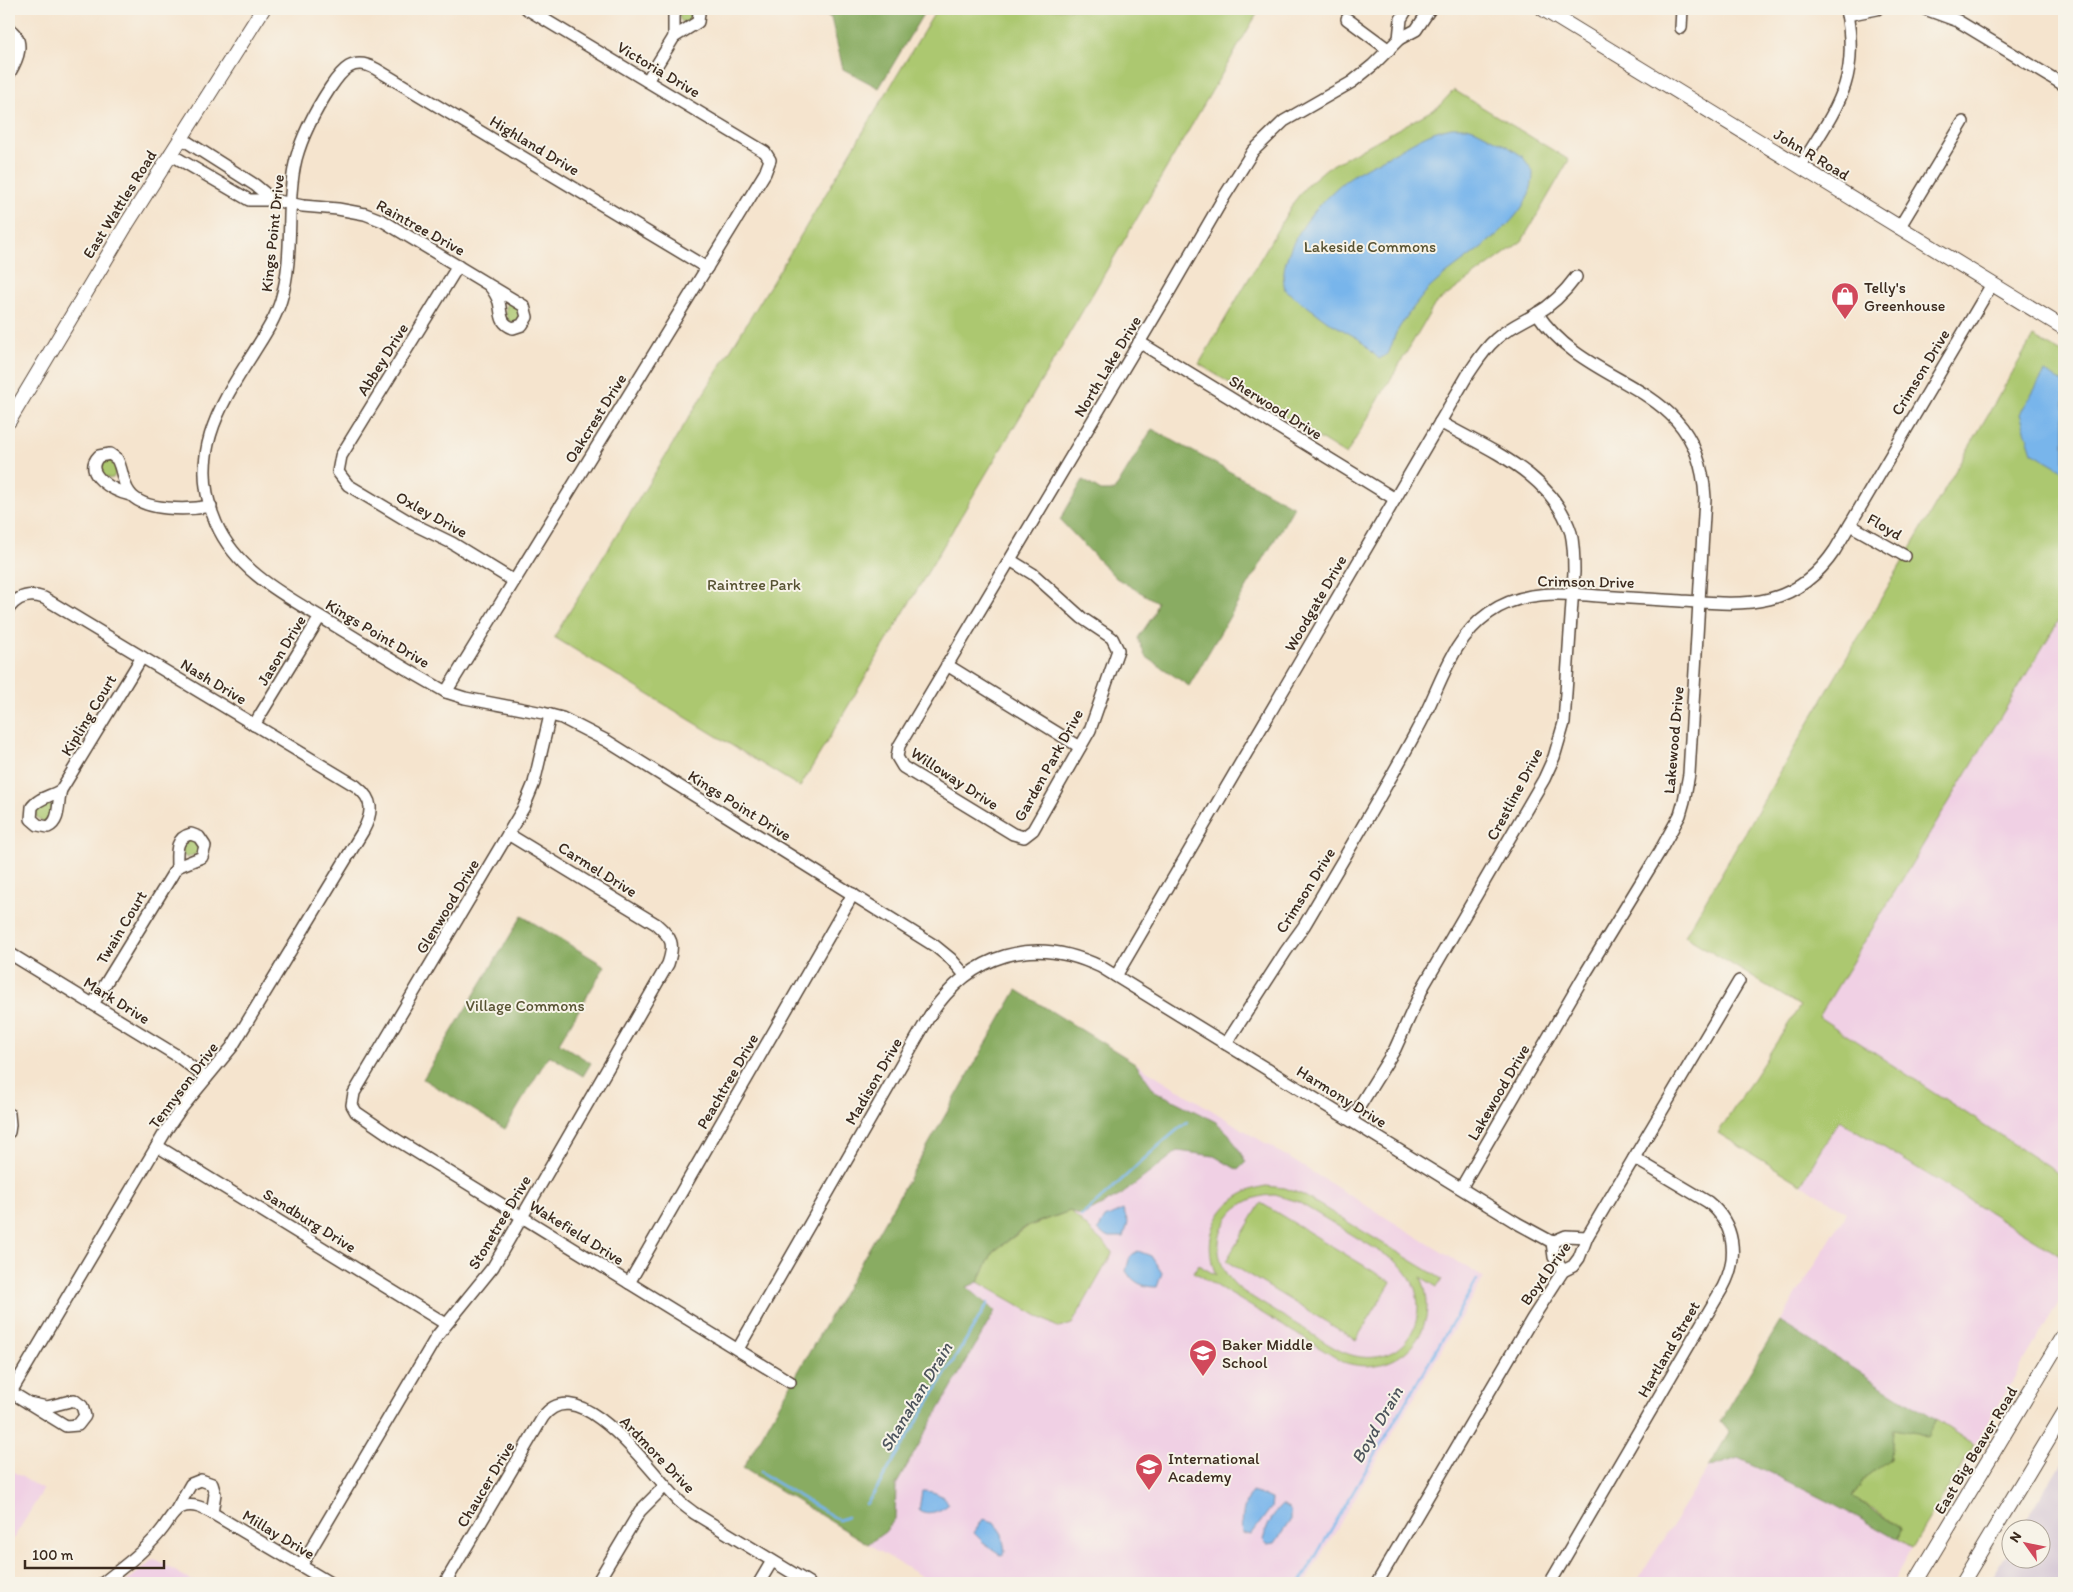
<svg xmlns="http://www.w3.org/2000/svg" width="2073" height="1592" viewBox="0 0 2073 1592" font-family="Itim,sans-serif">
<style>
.built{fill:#f0d0e4}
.industrial{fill:#cebed1}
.green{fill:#acc86f;stroke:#747946;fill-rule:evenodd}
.forest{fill:#89ac62;stroke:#626b40}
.water{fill:#78b5eb;stroke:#5a7084}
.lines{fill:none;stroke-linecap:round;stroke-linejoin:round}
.stream{stroke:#78b5eb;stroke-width:2.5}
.minor-casing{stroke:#574638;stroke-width:14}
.major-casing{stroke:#574638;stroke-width:16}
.minor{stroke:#fff;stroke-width:11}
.major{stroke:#fff;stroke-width:14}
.labels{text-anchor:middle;stroke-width:4;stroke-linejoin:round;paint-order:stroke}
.street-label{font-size:16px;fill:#3b2a1e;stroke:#f7f3e8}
.park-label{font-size:16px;fill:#575232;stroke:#f7f3e8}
.poi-label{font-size:16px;fill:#3b2a1e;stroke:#f7f3e8;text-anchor:start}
.water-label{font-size:18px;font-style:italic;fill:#4d545c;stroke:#f7f3e8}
</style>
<rect width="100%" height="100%" fill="#f7f3e8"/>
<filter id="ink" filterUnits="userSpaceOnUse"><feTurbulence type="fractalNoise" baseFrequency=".02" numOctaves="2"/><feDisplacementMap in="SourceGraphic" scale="10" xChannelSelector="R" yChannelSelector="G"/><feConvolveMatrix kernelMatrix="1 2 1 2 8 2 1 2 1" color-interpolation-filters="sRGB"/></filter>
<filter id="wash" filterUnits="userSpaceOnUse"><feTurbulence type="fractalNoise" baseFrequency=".0096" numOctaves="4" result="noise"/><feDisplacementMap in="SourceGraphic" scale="20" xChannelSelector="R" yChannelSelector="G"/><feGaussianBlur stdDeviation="1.12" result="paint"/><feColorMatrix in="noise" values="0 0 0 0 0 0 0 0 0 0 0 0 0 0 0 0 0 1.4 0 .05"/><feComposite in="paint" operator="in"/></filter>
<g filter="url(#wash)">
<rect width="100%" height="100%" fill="#f5e4ce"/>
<g class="built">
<polygon points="2064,612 2064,1177 1819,1017"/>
<polygon points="1017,990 1484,1278 1305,1583 932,1583 743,1468"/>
<polygon points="1839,1119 2064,1258 2064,1294 1974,1445 1780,1322 1847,1212 1801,1184"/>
<polygon points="1738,1458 1788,1481 1843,1508 1912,1548 1892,1583 1636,1583 1708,1468"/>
<polygon points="9,1469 43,1490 9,1546"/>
<polygon points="154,1559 196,1583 125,1583"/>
</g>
<polygon class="industrial" points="2064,1458 2064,1583 1989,1583 2010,1548 2010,1560 2040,1560 2040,1530 2021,1529"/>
<g class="green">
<polygon points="937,9 1260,9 1052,363 800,787 554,637 795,245"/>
<circle cx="686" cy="16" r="7"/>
<polygon points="1454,90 1569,160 1522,241 1435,304 1346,455 1199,364 1293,203 1308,184 1327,168 1438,107"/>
<polygon points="508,302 518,307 522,317 516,323 509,321 506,315 506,305"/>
<polygon points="2033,337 2064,354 2064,612 1819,1017 2064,1177 2064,1258 1839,1120 1801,1184 1718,1133 1800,1006 1685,936"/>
<path d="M101 460H111C115 465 118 472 113 478 107 480 101 474 98 469Z"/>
<polygon points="48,804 52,805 51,819 43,822 36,817 36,810 40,806"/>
<polygon points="189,840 196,841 200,847 198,853 187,858 183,855 182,847"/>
<path d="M1266 1186 1285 1188 1303 1195 1442 1279 1437 1287 1421 1277C1444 1331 1398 1380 1343 1362L1194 1272 1198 1265 1216 1275C1199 1233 1221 1194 1266 1186ZM1275 1195 1298 1202 1394 1260C1438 1293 1418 1364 1361 1357 1342 1355 1325 1342 1309 1332 1288 1319 1266 1306 1244 1292 1198 1260 1219 1195 1275 1195Z"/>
<polygon points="1261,1203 1391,1282 1356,1340 1226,1261"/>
<polygon points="1070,1211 1113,1252 1072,1324 1059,1328 978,1282 993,1252 1027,1227"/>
<polygon points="1936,1420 1974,1445 1912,1548 1898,1540 1901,1528 1874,1509 1852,1498 1864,1479 1891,1459 1893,1429 1918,1433 1927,1437"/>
</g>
<g class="forest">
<polygon points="817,9 926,9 879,88 843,69 831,18"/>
<polygon points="1152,429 1294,507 1189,686 1145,656 1138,638 1153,616 1157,602 1116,578 1060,520 1083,480 1101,491 1114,491"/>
<polygon points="522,916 605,966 559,1043 591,1063 583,1076 549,1055 505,1129 423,1079"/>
<polygon points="1017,990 1135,1063 1155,1091 1216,1122 1229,1134 1246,1162 1238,1170 1214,1156 1178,1151 1121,1195 1081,1216 1070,1211 1027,1226 993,1252 978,1282 967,1287 995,1311 896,1485 895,1519 885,1532 868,1544 743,1468"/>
<path d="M1780 1322 1936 1420 1927 1437 1918 1433 1893 1429 1891 1459 1864 1479 1852 1497 1901 1528 1898 1540C1846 1510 1793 1483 1738 1458L1708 1468 1729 1433 1720 1422Z"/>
</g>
<g class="water">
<path d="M1452 127H1467L1476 130 1507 146 1522 156 1533 171C1535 225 1457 258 1425 293 1415 305 1404 319 1396 333 1393 340 1391 348 1388 354L1379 359 1359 339 1329 322 1285 290C1275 252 1318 202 1346 180 1359 170 1376 163 1390 155 1411 144 1428 131 1452 127Z"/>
<polygon points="2045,372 2064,383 2064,471 2032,452 2020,414"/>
<polygon points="1123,1210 1128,1222 1124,1237 1106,1237 1098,1230 1105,1218"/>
<path d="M1138 1251 1151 1256 1162 1273 1157 1287C1143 1287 1134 1283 1126 1271L1130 1256Z"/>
<path d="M922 1491C934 1491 942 1494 949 1504 941 1511 928 1516 919 1510Z"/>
<path d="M1252 1492 1272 1499 1271 1508 1251 1535 1243 1533C1241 1519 1243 1503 1252 1492Z"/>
<path d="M1282 1505 1290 1510V1521L1275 1543 1267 1544 1263 1540C1267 1526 1272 1515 1282 1505Z"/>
<polygon points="983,1519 994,1522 1002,1534 1005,1551 1002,1556 983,1542 974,1533"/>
</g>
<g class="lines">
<g class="stream">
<path d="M1081 1216C1118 1185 1150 1151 1187 1122"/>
<polyline points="761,1472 772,1480 839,1520 847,1517"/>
<polyline points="866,1504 873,1495 988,1303"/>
<polyline points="1300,1583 1477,1280"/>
</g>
</g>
</g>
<g filter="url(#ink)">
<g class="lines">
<g class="minor-casing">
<g id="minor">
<polyline points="1925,9 1958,21 2064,85"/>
<polyline points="1847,15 1877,9"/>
<polyline points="1347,19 1389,50"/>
<polyline points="1681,28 1682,9"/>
<path d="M9 29C26 41 18 59 9 74"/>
<polyline points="674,37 674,16 676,9"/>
<polyline points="1399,39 1401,19 1407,9"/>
<polyline points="647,81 674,37 698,22 699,13 697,9"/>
<polyline points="181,138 255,185 273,200"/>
<path d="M170 154 249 200H273L303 206 338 209 365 214 383 221 489 285C493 290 497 296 499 302 502 314 499 323 513 328L522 325 527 317 524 306 489 285"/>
<path d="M1800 167C1836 108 1861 81 1846 9"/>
<polyline points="1899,228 1963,122"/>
<polyline points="458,266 341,456 338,472 348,485 413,524 452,543 514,581"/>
<path d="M707 268 376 69C353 56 342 70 330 88 315 111 303 133 296 159 285 205 295 254 281 300 275 320 263 337 252 355 217 409 188 458 216 523 237 572 286 596 329 622 359 640 389 659 420 677L446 692 465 698 543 713 562 718 607 741 935 946 951 959 965 975"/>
<polyline points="1139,342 1395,499"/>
<path d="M130 495C114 491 81 474 99 456L110 454 117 459C123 470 122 482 129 492 142 512 190 510 211 506"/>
<polyline points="1850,525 1905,556"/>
<polyline points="1010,560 1033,574 1082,618 1112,638 1118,650 1090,730 1033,830 1024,837 1013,834 903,767 897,757 899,746 1165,299 1224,197 1253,151 1284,121 1352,82 1373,65 1399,39 1416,30 1430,9"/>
<path d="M9 608C18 596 30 593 44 598L356 786C374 800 373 812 363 831L232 1047 180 1110 167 1129 11 1392"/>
<polyline points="947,665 1080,747"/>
<polyline points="446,692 730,230 765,173 770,160 765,152 527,9"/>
<polyline points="550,715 534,783 524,807 354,1093 352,1105 356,1112 397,1140 790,1382"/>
<polyline points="254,725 320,617"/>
<path d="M61 790C57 803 61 821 48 827L38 825 31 819 32 807C38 798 52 796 61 790L142 657"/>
<polyline points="9,953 176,1055 206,1078"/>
<path d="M1116 976 1467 376C1476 363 1484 349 1496 339 1508 328 1522 322 1536 314 1552 305 1565 292 1576 277"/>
<path d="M93 1004 177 867 202 857 205 846 199 837 191 834C174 838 177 854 177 867"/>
<path d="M1226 1044 1286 951 1304 926C1342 861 1381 797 1417 730 1440 690 1449 641 1489 613 1521 590 1561 593 1598 596 1626 598 1654 599 1681 601 1745 605 1795 610 1835 550L1992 284"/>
<polyline points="9,1114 10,1125 9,1132"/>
<path d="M1351 1120 1395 1049 1424 985 1544 779 1554 757 1564 723 1574 572C1574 559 1574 546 1571 533 1552 473 1489 450 1440 422"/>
<polyline points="157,1146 446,1324"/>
<path d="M1461 1188 1585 974 1660 851 1680 815 1684 801 1689 774 1705 498C1699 378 1591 394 1537 313"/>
<polyline points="1563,1271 1554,1257 1552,1242 1566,1236 1587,1237"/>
<polyline points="629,1283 853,894"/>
<path d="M738 1349 930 1015C971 954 1033 934 1101 967L1517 1223 1552 1242"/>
<polyline points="9,1391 66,1426 78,1425 85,1416 82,1406 74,1400 47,1407 28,1403"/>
<polyline points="175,1512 191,1484 201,1480 212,1484 215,1494 212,1513"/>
<path d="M301 1566 437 1336 493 1267 668 964C675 943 672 938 656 924L508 834"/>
<path d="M103 1583C124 1566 148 1549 164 1527 169 1520 174 1510 182 1507 193 1503 203 1508 212 1513L330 1583"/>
<path d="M445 1583 543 1417C579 1367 655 1478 679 1501 683 1505 689 1509 694 1513L809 1583"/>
<polyline points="597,1583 640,1511 665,1486"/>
<polyline points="759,1583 772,1561"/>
<polyline points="1377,1583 1532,1319 1563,1271 1573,1266 1579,1258 1587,1237 1739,981"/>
<path d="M1550 1583 1723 1287C1739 1257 1735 1224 1708 1202L1634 1158"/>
</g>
</g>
<g class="major-casing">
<g id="major">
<polyline points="1543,9 2064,328"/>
<polyline points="9,421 128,222 263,9"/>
<polyline points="1915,1583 2064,1334"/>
<polyline points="1962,1583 2064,1413"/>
</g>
</g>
<use href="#minor" class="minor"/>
<use href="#major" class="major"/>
</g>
</g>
<defs>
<g id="shop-pin" transform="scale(1.4375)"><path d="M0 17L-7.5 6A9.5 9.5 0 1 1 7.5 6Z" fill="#d1495b" stroke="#f7f3e8"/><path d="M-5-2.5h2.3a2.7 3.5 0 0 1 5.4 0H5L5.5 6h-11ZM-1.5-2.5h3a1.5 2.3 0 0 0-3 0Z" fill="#fff"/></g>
<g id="school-pin" transform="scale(1.4375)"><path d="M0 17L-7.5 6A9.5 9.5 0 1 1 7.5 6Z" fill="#d1495b" stroke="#f7f3e8"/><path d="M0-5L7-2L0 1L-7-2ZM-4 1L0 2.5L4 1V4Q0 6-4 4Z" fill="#fff"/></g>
</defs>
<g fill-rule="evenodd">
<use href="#shop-pin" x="1845" y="296"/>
<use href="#school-pin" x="1203" y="1353"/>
<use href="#school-pin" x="1149" y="1467"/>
</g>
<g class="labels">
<g class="street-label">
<text transform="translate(659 69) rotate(31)" y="6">Victoria Drive</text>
<text transform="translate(535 145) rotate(31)" y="6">Highland Drive</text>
<text transform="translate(1812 154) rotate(31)" y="6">John R Road</text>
<text transform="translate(119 204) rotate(-58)" y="6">East Wattles Road</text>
<text transform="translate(421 227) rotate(29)" y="6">Raintree Drive</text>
<text transform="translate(272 233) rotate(-84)" y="6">Kings Point Drive</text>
<text transform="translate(382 359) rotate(-58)" y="6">Abbey Drive</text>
<text transform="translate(1107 366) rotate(-59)" y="6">North Lake Drive</text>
<text transform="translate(1920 372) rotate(-59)" y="6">Crimson Drive</text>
<text transform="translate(1276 407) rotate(32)" y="6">Sherwood Drive</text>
<text transform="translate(595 418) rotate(-58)" y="6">Oakcrest Drive</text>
<text transform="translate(432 514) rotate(29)" y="6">Oxley Drive</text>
<text transform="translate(1885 526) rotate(30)" y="6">Floyd</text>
<text transform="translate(1586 581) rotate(1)" y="6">Crimson Drive</text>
<text transform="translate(1315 603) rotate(-60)" y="6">Woodgate Drive</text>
<text transform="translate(378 633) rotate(31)" y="6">Kings Point Drive</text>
<text transform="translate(281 650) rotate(-59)" y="6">Jason Drive</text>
<text transform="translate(214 681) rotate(31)" y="6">Nash Drive</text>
<text transform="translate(88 715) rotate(-59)" y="6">Kipling Court</text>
<text transform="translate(1673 740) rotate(-85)" y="6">Lakewood Drive</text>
<text transform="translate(1048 765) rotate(-61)" y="6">Garden Park Drive</text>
<text transform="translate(955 778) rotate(33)" y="6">Willoway Drive</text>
<text transform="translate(1514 794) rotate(-62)" y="6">Crestline Drive</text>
<text transform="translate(740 805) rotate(32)" y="6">Kings Point Drive</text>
<text transform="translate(598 869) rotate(32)" y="6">Carmel Drive</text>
<text transform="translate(1305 890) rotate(-58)" y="6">Crimson Drive</text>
<text transform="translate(447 906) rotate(-59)" y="6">Glenwood Drive</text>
<text transform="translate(121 927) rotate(-59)" y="6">Twain Court</text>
<text transform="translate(117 1000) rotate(32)" y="6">Mark Drive</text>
<text transform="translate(727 1081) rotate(-60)" y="6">Peachtree Drive</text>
<text transform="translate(873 1081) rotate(-60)" y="6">Madison Drive</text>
<text transform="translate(183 1085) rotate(-53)" y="6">Tennyson Drive</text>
<text transform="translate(1498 1092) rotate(-60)" y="6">Lakewood Drive</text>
<text transform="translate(1342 1096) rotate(32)" y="6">Harmony Drive</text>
<text transform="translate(310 1220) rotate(32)" y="6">Sandburg Drive</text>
<text transform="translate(499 1222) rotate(-59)" y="6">Stonetree Drive</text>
<text transform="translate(577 1232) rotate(32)" y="6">Wakefield Drive</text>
<text transform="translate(1545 1273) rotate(-54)" y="6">Boyd Drive</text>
<text transform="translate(1668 1349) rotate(-60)" y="6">Hartland Street</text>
<text transform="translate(1975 1450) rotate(-59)" y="6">East Big Beaver Road</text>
<text transform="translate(658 1454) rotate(46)" y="6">Ardmore Drive</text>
<text transform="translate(485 1484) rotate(-59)" y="6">Chaucer Drive</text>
<text transform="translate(279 1534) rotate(31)" y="6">Millay Drive</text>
</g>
<g class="park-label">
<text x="1370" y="252">Lakeside Commons</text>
<text x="754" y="590">Raintree Park</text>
<text x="525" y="1011">Village Commons</text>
</g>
<g class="poi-label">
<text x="1864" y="293">Telly's<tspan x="1864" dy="18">Greenhouse</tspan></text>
<text x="1222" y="1350">Baker Middle<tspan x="1222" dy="18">School</tspan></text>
<text x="1168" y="1464">International<tspan x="1168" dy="18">Academy</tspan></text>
</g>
<g class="water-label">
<text transform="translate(916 1397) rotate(-59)" y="6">Shanahan Drain</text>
<text transform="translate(1377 1425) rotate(-60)" y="6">Boyd Drain</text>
</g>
</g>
<rect width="2073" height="1592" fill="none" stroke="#f7f3e8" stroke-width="30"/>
<g transform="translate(2026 1544) rotate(303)"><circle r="24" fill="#f7f3e8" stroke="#aca397"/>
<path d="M0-4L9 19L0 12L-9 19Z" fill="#d1495b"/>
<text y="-8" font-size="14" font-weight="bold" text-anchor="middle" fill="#3b2a1e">N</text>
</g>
<path d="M25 1560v8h139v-8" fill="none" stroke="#3b2a1e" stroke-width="2.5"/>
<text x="32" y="1560" font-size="15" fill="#3b2a1e" stroke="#f7f3e8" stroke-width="4" paint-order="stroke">100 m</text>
</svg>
